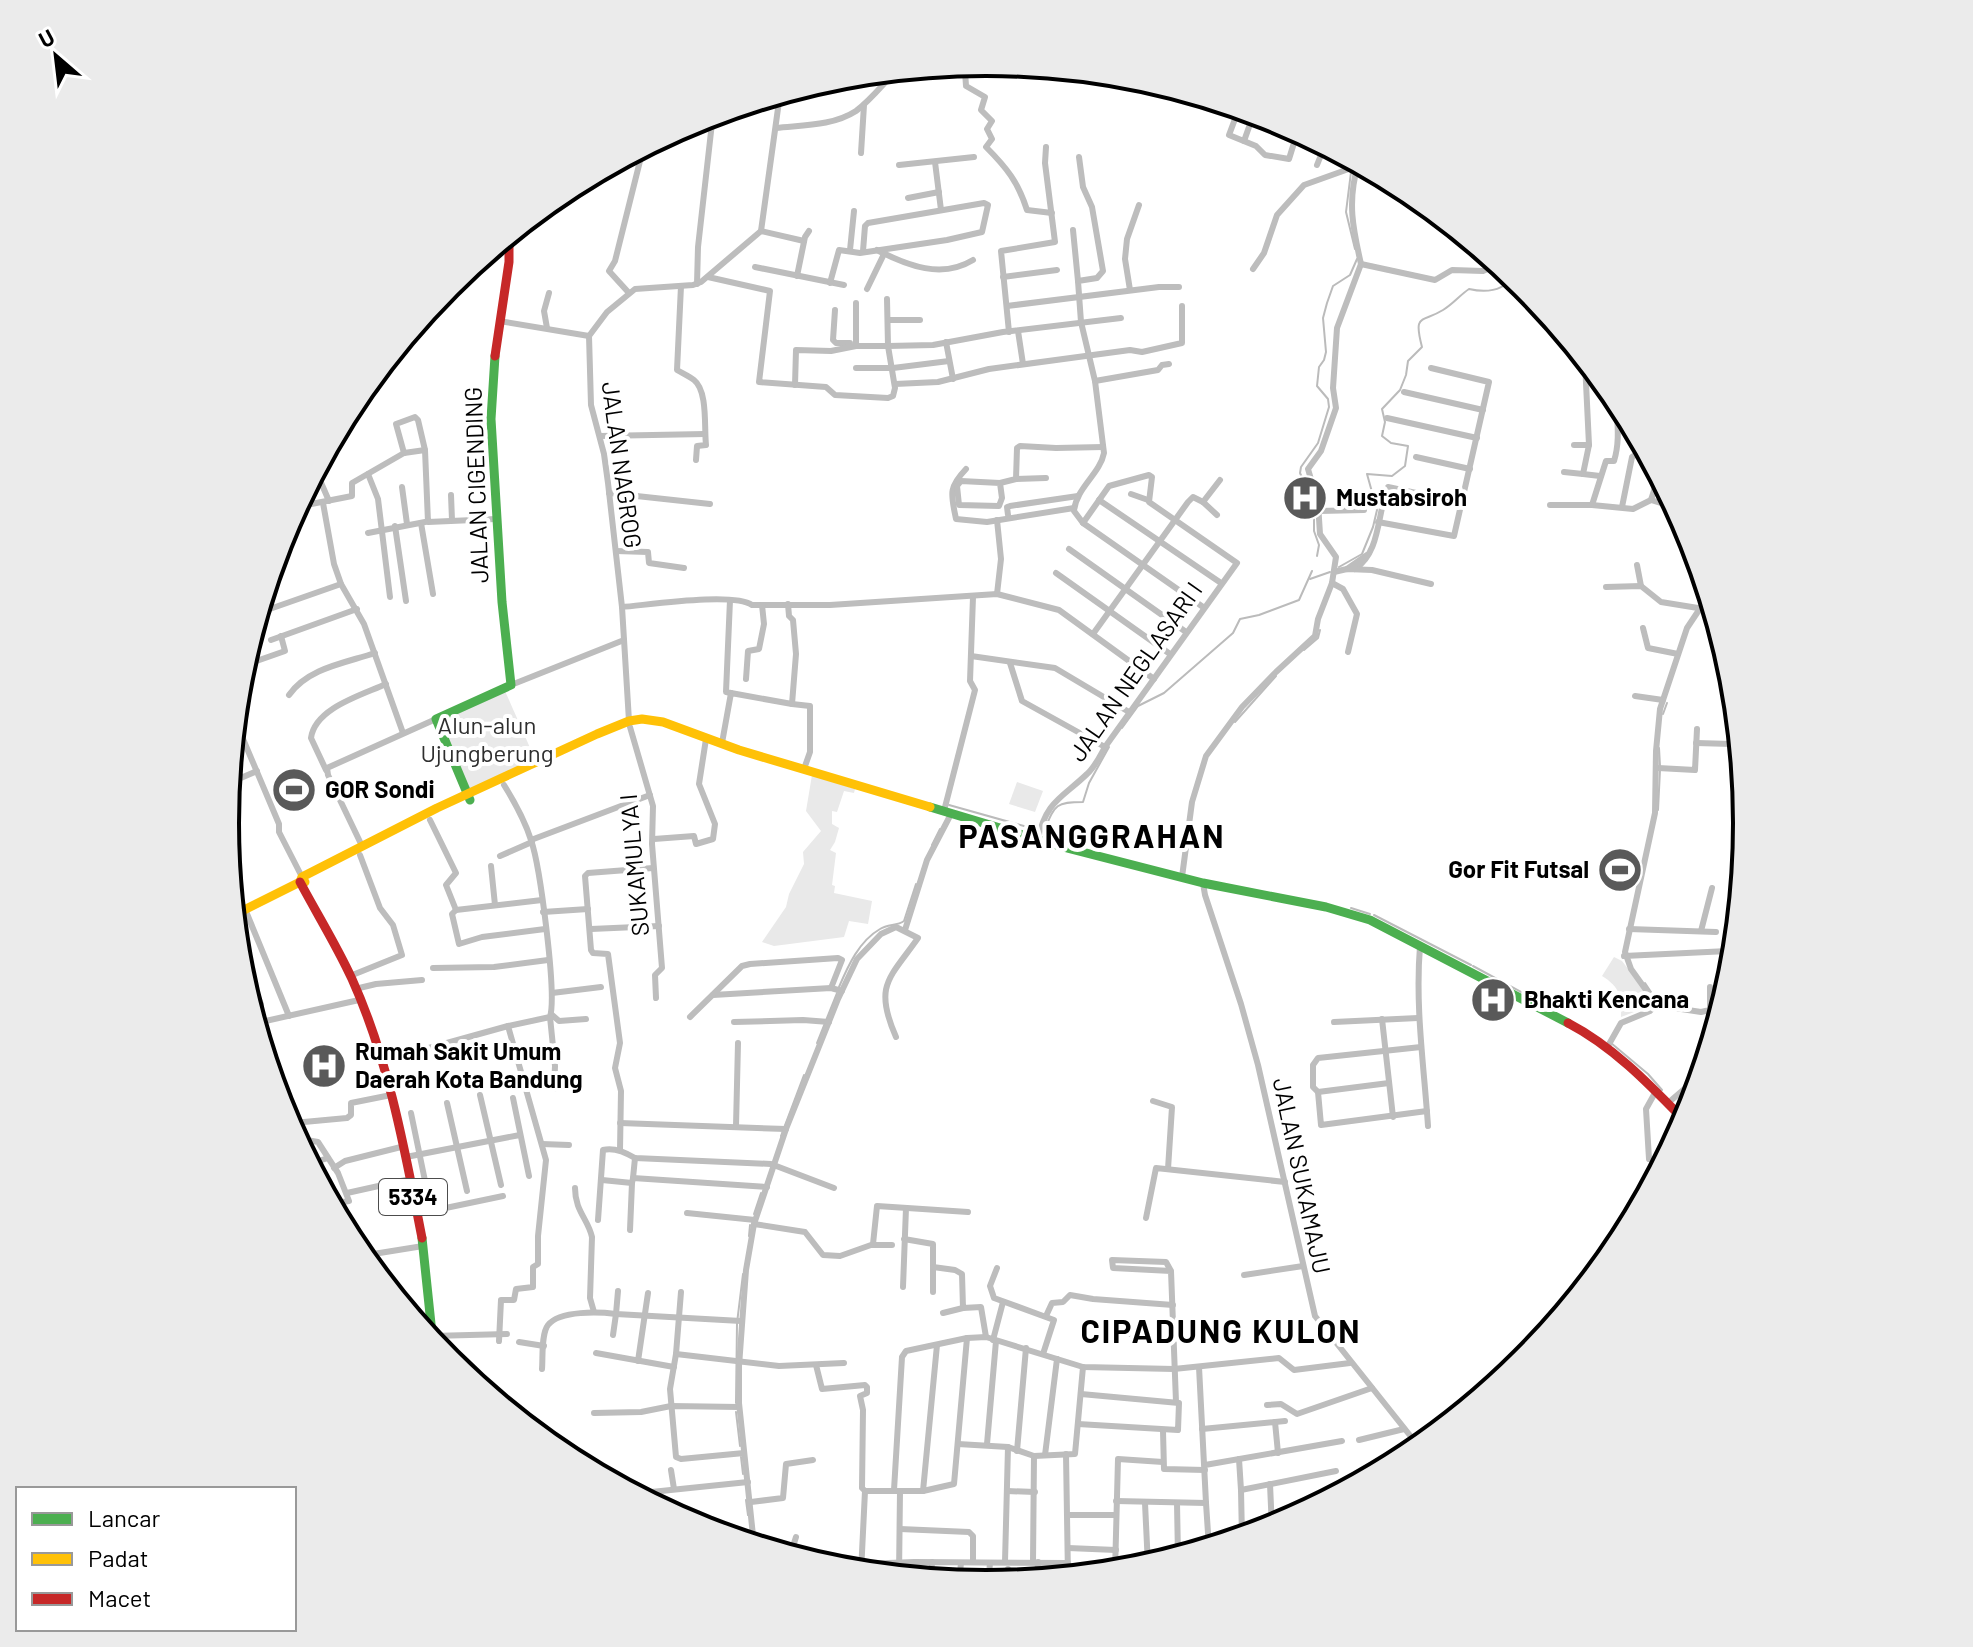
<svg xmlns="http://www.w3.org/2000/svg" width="1973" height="1647" viewBox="0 0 1973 1647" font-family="Barlow,sans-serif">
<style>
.green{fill:#e9e9e9}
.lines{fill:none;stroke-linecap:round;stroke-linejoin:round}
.stream{stroke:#bbb;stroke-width:2}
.river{stroke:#bbb;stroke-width:12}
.street{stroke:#bdbdbd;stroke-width:6}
.fast{stroke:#4caf50;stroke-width:9}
.slow{stroke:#ffc107;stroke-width:9}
.jam{stroke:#c62828;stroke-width:9}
.labels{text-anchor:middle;stroke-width:8;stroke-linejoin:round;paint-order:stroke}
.shield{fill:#fff;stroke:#4c4c4c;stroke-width:2}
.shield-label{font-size:22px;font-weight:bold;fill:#000}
.street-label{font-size:24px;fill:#000;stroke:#fff}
.poi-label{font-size:24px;font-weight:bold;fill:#000;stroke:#fff;text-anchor:start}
.park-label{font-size:24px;fill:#2e2e2e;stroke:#fff}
.district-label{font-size:32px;font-weight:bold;letter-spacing:2px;fill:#000;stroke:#fff}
.rim{fill:none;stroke:#000;stroke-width:4}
</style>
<rect width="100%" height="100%" fill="#fff"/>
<g class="green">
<polygon points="505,691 535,759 470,790 441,722 444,717"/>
<polygon points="812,775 855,789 854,793 844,791 837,812 832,811 832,824 839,828 835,842 830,850 836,853 832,885 835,886 834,893 872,901 868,924 849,921 844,937 774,946 762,942 786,907 789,894 804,864 803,852 821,831 806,811"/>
<polygon points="1017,782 1043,791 1035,812 1009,804"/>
<polygon points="1612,854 1633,858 1628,886 1607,882"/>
<path d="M1614 957 1622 961 1652 1000 1647 1007 1621 1017C1622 997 1620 987 1602 976Z"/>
</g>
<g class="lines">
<g class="stream">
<polyline points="1351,172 1346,212 1355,249"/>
<polyline points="1317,556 1319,545 1314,531 1314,504 1300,473 1301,467 1318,443 1329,407 1328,399 1317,386 1319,367 1324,360 1326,352 1323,318 1327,303 1333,286 1350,275 1357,259"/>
<path d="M1339 567 1362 554 1373 527 1377 510 1367 474 1392 476 1405 466 1408 446 1391 443 1382 436 1385 422 1382 409 1400 390 1406 375 1408 361 1422 347C1413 313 1422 323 1443 310 1453 304 1460 295 1469 289 1486 293 1503 291 1514 276"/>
<polyline points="1310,579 1330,572"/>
<polyline points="1304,650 1318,638 1320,630"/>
<polyline points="1663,714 1667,703"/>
<polyline points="1235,722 1276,676"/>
<polyline points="1122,728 1138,706 1164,693 1233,633 1240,619 1259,615 1299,600 1312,571"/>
<polyline points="1659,748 1660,766"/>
<polyline points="949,805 1038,830"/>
<polyline points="1658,810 1660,770"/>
<path d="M1044 831C1055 805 1055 802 1083 802L1089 783 1109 747"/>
<polyline points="932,845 940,829"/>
<polyline points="1351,908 1370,914"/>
<polyline points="1374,915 1471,965"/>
<polyline points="1473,966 1549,1007"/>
<polyline points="1645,983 1659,1004"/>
<path d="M839 987C848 966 859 941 880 929 888 924 897 926 904 921L916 884"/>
<polyline points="817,1043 837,993"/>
<polyline points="1611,1043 1648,1074 1662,1090"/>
<polyline points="781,1136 804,1075"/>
<polyline points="754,1214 761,1193"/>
<polyline points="749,1236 750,1225"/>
<polyline points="736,1403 737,1323 743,1274"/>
<polyline points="736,1412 740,1446"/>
<polyline points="741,1457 743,1474"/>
<polyline points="746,1500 748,1515"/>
<polyline points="750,1533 751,1544"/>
</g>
<g class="river">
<polyline points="415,325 423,316"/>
<polyline points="349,409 374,388 382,365"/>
</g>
<g class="street">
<path d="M933 67 965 71 966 86 985 97 981 110 992 121 987 129 992 139 986 147C1007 168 1018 182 1027 210L1052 213"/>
<polyline points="1231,106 1235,119 1229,135 1256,146 1265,155 1289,159 1298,130"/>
<polyline points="1234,113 1252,112"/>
<path d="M776 128C802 125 833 126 856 111 871 100 883 84 896 71"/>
<polyline points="1244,141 1254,113"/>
<polyline points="861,153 864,105"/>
<path d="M1079 157 1083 187 1092 207 1103 271 1097 278 1078 281 1081 322 1095 381 1104 453C1100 474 1076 488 1074 511L1083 523 1203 607"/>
<polyline points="935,162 941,210"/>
<polyline points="899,165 974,157"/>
<polyline points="1317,165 1325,145"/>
<path d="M1358 165C1347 201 1353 229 1361 264"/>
<polyline points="908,198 939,192"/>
<polyline points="1073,230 1078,281"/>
<polyline points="761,231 804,241"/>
<path d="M509 241C523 236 528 232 531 217"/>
<polyline points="850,250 854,211"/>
<path d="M877 250C908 266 942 279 973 260"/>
<polyline points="1361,264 1435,280 1452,270 1483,271 1499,264"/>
<polyline points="755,267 844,285"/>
<polyline points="1253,269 1264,253 1277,215 1304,185 1357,166"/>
<polyline points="797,276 805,237 809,231"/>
<polyline points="708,277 770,291 759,382 826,387 835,395 888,398 893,396 895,388 888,346 933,345 1003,332 1121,318"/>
<polyline points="1003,277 1057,270"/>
<polyline points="830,283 839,250 860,253 947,240 982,232 988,205 984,203 868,223 865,226 863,251"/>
<polyline points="697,284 698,247 713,114"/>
<path d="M681 286 677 370C682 373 689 376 694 380 708 391 704 427 706 445L697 446 696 460"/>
<polyline points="867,289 884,254"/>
<polyline points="1130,290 1125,259 1127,239 1139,205"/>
<polyline points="629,293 609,271 615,261 641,157"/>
<polyline points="1007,306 1159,287 1179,287"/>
<polyline points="835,310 833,340 836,343 850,343"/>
<polyline points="888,320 920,320"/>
<polyline points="499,321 589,336"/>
<polyline points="547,328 544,311 549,293"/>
<polyline points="1018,331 1023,364"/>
<polyline points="1009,332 1001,251 1055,242 1045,163 1046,147"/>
<polyline points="946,342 953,379"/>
<polyline points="856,346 856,303"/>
<polyline points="1585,362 1589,445 1583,474 1600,476"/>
<polyline points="856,368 893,368 949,361"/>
<polyline points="1095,381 1158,370 1162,365 1169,364"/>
<polyline points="895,384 938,382 989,369 1130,350 1142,352 1182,343 1182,306"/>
<polyline points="795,385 796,350 831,351 856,346 888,346 887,299"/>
<polyline points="1404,392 1483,410"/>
<polyline points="1387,418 1477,438"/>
<polyline points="600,436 705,434"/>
<polyline points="1574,445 1589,445"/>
<polyline points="404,453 396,424 415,417 418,420 425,450"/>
<polyline points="1416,457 1470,469"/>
<path d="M966 469C948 488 951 494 956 519L987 522 1074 508"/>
<polyline points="316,471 329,501"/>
<polyline points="1564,472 1583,474"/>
<polyline points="368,474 378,499 390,597"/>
<polyline points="1016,479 1046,478"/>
<polyline points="1000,483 1002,498 999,506 959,505 957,486 961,481 1000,483 1016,479 1017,448 1020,446 1056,448 1103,447"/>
<polyline points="402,487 407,524"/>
<polyline points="609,493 710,504"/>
<polyline points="1131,494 1148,500"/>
<polyline points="451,495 452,520"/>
<polyline points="1099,500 1221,583"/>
<polyline points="1651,500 1659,475"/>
<polyline points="1203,502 1217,515"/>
<polyline points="323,503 334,564 341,584 364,624 403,733"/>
<polyline points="1550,505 1592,505 1633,509 1651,500 1677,508"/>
<path d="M1592 505 1606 461H1614C1619 445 1618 430 1617 414"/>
<polyline points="296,507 352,496 352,483 404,453 425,450 428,522 496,519"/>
<polyline points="1622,507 1632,457 1635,455 1650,458"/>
<polyline points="1319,511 1364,510"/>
<polyline points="1008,515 1007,507 1010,506 1078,496"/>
<polyline points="1682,516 1682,543 1694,546"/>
<polyline points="1378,522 1454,536 1489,382 1431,368"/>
<polyline points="421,523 433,594"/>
<polyline points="395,526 406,601"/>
<polyline points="368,533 425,522"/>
<polyline points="1069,549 1186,632"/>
<polyline points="616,551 648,552 649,563 684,568"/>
<polyline points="1637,565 1641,586"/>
<polyline points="1347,569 1367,555"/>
<path d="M1355 569C1381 552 1377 513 1388 487L1463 503"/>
<polyline points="1334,572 1347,569 1372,570 1431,584"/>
<polyline points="1056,573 1170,654"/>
<polyline points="1332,583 1343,589 1357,614 1348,652"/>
<polyline points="1606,587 1641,586 1661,602 1698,608"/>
<polyline points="997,594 1001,559 997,520"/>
<polyline points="730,600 726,692 731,693"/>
<path d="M622 607C648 605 733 592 752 605H830L997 594 1059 610 1154 679"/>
<polyline points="264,611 341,584"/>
<polyline points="1643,628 1648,648 1678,654"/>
<polyline points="1093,634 1188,502 1193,497 1203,502 1220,480"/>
<polyline points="271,640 357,609"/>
<polyline points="971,656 1055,668 1129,712"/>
<polyline points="1010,663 1022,701 1105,747"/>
<polyline points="242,666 285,651 281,636"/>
<polyline points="746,679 748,651 759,649 764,624 762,605"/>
<polyline points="511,685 624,640"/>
<path d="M289 695C308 668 345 663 375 653"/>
<polyline points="1635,696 1663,700"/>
<polyline points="792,704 810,706 810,752 804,769"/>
<polyline points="235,720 279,824 279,832 302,877"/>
<polyline points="629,721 622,607 608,483 604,454 591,405 589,336 607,312 635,289 693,285 701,282 761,231 780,94"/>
<polyline points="630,727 653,806 652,844 662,968 655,975 656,998"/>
<polyline points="722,743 731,693 792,704 796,654 793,620 789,616 788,604"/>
<polyline points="1696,743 1732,744"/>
<polyline points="1658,768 1695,770 1697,729"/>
<path d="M326 770 311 738C315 708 362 695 386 684"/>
<polyline points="229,783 257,771"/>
<polyline points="944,811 975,690 970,681 973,597"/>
<polyline points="430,820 456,873 446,885 456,910 542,900"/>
<polyline points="654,839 694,836 696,844 713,839 715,824 699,784 706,739"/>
<path d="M1038 839C1046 801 1062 798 1087 774 1095 767 1100 756 1105 747L1237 563 1149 502 1152 477 1149 475 1109 486 1083 523"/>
<polyline points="531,840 650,795"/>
<polyline points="362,846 328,775 327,768 436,719"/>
<polyline points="500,856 532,842"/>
<polyline points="491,866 495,905"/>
<polyline points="1182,877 1192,802 1206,756 1242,707 1276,672 1315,636 1318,619 1332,583 1336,557 1320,534 1318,503 1308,469 1321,451 1336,408 1333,388 1337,328 1361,264"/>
<polyline points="1203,883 1205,895 1241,1004 1258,1065 1315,1316 1420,1448"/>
<polyline points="232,891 242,911"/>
<polyline points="245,909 289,1016"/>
<polyline points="456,910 452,914 459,944 482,937 545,929"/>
<polyline points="543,912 588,909"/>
<polyline points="591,929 659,926"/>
<polyline points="1629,929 1716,932"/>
<polyline points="905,930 927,860 951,814"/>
<polyline points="1701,931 1712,888"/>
<path d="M1420 946C1415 1007 1424 1066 1428 1126"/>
<polyline points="237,950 261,1004 261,1022 269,1057 268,1066"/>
<polyline points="1624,956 1728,951 1726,932 1735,928 1738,923"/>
<polyline points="433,968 494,967 548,960"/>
<polyline points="350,976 402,955 393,925 380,908 360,855"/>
<polyline points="355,989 376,984 422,980"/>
<polyline points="552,993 601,987"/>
<polyline points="713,995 831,988 842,991"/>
<polyline points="1655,1005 1701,1012 1710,1010 1710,987"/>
<polyline points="551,1014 559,1021 586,1019"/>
<polyline points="550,1017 555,1066 554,1089"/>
<polyline points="690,1017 742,966 750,964 838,958 842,960 831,988"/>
<polyline points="1382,1019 1393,1117"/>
<polyline points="261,1022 359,1000"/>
<polyline points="734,1022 803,1020 829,1022"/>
<polyline points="1334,1022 1418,1018"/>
<polyline points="1608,1046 1621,1023 1650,1011 1656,1004 1631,969 1625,952 1655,813 1656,751 1660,709 1687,628 1709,595"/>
<path d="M382 1061 508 1026 550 1017C557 994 540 866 531 840 525 821 514 801 504 785"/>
<polyline points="1389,1083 1318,1092 1313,1087 1313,1065 1318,1058 1421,1047"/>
<polyline points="1318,1092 1321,1125 1427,1111"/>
<polyline points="480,1095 501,1185"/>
<polyline points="513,1098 529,1176"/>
<polyline points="1153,1101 1172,1107 1168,1169"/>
<polyline points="447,1103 467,1191"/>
<polyline points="1668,1103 1703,1073"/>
<polyline points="281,1109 291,1117 294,1136"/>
<polyline points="411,1113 430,1205"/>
<polyline points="293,1123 347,1118 351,1115 351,1103 391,1095"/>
<polyline points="620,1123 786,1129"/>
<polyline points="736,1126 738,1043"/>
<polyline points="295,1138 318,1142 338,1173 349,1201 331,1204"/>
<polyline points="542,1144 569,1145"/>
<polyline points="620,1150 621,1091 615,1068 620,1043 608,954 593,953 591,950 585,876 588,873 653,868"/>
<polyline points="406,1157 520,1135"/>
<polyline points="1649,1159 1646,1109 1656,1091"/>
<polyline points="309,1164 328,1158"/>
<polyline points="334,1168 345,1161 401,1147"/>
<polyline points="1661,1168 1662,1167"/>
<polyline points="633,1178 635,1158"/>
<polyline points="602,1180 632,1183 633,1178 767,1187"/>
<path d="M575 1188C575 1211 588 1219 592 1237L590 1298 594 1312"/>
<polyline points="347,1193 410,1179"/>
<polyline points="687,1213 755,1220"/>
<polyline points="417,1214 503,1196"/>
<polyline points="1146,1218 1156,1168 1285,1182"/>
<path d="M598 1220 603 1150C614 1147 625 1152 635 1158L771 1164 834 1188"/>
<polyline points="754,1224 805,1232 823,1255 840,1256 871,1245 892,1245"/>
<polyline points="630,1230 632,1183"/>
<polyline points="904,1239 933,1244 933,1292"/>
<polyline points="873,1244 877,1206 968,1212"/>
<polyline points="361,1256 423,1246"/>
<polyline points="933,1267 955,1270 962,1274 963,1308 981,1307 986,1337"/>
<polyline points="997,1268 990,1286 994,1298 1054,1320 1043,1354"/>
<polyline points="1171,1271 1113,1268 1112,1260 1166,1262 1171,1271 1176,1402"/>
<polyline points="1244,1275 1303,1266"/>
<polyline points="903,1287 906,1208"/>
<polyline points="618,1291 616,1314 741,1321"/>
<polyline points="681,1292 676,1354 670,1389 676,1457 681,1459 744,1453"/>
<polyline points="943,1313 963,1308"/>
<polyline points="1046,1316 1052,1303 1063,1302 1070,1295 1093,1299 1173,1305"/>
<polyline points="1109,1333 1173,1336"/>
<polyline points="432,1336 507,1334"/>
<polyline points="993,1340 1003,1302"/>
<polyline points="499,1341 501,1300 514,1300 516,1289 533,1287 533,1267 538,1264 538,1236 546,1160 508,1026"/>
<polyline points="519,1342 544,1346"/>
<polyline points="596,1353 674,1367"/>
<polyline points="676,1354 779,1366 844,1363"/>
<polyline points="638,1361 648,1293"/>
<polyline points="816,1365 822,1389 865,1385 867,1387 867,1393 860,1396 863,1410 862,1488 865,1491 861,1573"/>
<path d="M542 1369C543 1358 541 1334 548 1325 560 1310 600 1312 616 1314L613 1335"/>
<polyline points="1267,1405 1281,1404 1297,1414 1372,1388"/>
<polyline points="594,1413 641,1412 671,1406 739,1407"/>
<polyline points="1275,1422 1278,1453"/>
<polyline points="1078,1424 1178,1430 1179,1403 1081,1394"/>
<polyline points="1202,1429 1285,1421"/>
<polyline points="1163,1431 1164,1469 1205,1470"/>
<polyline points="1359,1440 1404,1429"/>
<polyline points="958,1444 1008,1447 1034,1456 1075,1454 1083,1367"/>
<polyline points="987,1444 996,1341"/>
<polyline points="1017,1451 1026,1348"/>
<polyline points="1066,1454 1068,1577"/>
<polyline points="1045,1455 1057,1359"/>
<polyline points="1239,1459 1241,1490"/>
<polyline points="1205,1465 1342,1441"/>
<polyline points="671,1470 674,1489"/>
<polyline points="1270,1484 1272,1529"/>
<polyline points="894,1490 902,1357 906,1351 967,1338 986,1337 1083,1367 1174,1369 1279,1358 1294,1370 1350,1363"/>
<polyline points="865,1491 923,1491 954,1484 967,1338"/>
<polyline points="923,1491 937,1345"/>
<polyline points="1007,1491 1035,1492"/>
<polyline points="632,1494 748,1482"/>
<polyline points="1116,1501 1206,1503 1199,1367"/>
<polyline points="751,1502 783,1498 786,1464 813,1460"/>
<polyline points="1145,1503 1148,1566"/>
<polyline points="1177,1503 1178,1557"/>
<polyline points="1206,1503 1209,1548"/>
<polyline points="1067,1515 1115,1515"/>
<polyline points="1271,1524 1289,1521"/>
<polyline points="900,1529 969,1532 973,1536 973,1562"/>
<polyline points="1242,1538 1241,1490 1336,1471"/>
<path d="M754 1545 739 1403V1366L746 1270 754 1224 786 1129 838 999 857 959 881 934 896 927 918 938C890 978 873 985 896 1037"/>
<polyline points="1068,1548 1116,1550"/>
<polyline points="790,1556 796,1537"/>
<polyline points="1005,1562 1008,1447"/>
<polyline points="1033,1562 1034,1456"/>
<polyline points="862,1564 914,1562 1068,1563"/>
<polyline points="1008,1569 1008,1583"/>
<polyline points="1115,1572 1118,1459 1163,1462"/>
<polyline points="899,1576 900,1491"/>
<polyline points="931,1579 932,1562"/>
<polyline points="1037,1580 1038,1562"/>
<polyline points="959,1582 961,1563"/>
<polyline points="988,1585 990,1563"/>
</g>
<g class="fast">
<polyline points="470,800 436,719 511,685 502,602 491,419 495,356"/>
<polyline points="930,807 1063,847 1203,883 1326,907 1370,920 1568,1023"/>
<polyline points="422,1238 433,1343"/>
</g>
<g class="slow">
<polyline points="300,882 302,877 437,808 597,734 629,721 642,719 663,722 739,750 930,807"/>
<polyline points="234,915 300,882 305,882"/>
</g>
<g class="jam">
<polyline points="495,356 509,262 509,235"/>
<path d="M300 882C317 914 337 946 352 979 389 1061 405 1151 422 1238"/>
<path d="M1568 1023C1614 1047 1650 1085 1686 1122"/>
</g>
</g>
<defs>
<g id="hospital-disc" transform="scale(2.3)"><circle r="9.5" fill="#595959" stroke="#fff"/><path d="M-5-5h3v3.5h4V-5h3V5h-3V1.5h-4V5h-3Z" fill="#fff"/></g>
<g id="stadium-disc" transform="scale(2.3)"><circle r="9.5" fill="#595959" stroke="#fff"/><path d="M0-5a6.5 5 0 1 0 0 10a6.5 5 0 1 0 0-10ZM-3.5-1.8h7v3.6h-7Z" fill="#fff"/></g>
</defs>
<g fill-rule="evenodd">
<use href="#hospital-disc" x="1305" y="498"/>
<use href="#stadium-disc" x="294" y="790"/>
<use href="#stadium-disc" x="1620" y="870"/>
<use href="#hospital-disc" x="1493" y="1000"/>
<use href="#hospital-disc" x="324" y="1066"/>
</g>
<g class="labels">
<rect class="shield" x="379" y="1179" width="68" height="36" rx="6"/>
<g class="shield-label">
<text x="413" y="1205">5334</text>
</g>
<g class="street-label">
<text transform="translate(621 465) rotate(82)" y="8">JALAN NAGROG</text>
<text transform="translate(477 485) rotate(-92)" y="8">JALAN CIGENDING</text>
<text transform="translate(1136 672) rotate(-55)" y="8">JALAN NEGLASARI I</text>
<text transform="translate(635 865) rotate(-95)" y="8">SUKAMULYA I</text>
<text transform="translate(1301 1176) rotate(78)" y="8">JALAN SUKAMAJU</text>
</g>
<g class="poi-label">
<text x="1336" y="506">Mustabsiroh</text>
<text x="325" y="798">GOR Sondi</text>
<text x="1589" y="878" text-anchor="end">Gor Fit Futsal</text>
<text x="1524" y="1008">Bhakti Kencana</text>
<text x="355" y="1060">Rumah Sakit Umum<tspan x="355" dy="28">Daerah Kota Bandung</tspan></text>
</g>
<g class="park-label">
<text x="487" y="734">Alun-alun<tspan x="487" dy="28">Ujungberung</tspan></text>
</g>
<g class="district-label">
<text x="1092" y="848">PASANGGRAHAN</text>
<text x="1221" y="1343">CIPADUNG KULON</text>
</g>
</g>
<path d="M0 0H1973V1647H0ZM239 823a747 747 0 1 1 1494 0a747 747 0 1 1-1494 0Z" fill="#ebebeb" fill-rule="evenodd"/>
<path class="rim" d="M239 823a747 747 0 1 1 1494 0a747 747 0 1 1-1494 0Z"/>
<rect x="16" y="1487" width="280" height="144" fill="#ffffff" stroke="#999999" stroke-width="2"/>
<rect x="32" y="1513" width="40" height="12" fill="#4caf50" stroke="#999999" stroke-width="2"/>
<text x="88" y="1527" font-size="24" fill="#000000">Lancar</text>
<rect x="32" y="1553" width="40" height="12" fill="#ffc107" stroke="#999999" stroke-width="2"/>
<text x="88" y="1567" font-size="24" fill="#000000">Padat</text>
<rect x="32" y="1593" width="40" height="12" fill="#c62828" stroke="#999999" stroke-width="2"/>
<text x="88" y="1607" font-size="24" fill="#000000">Macet</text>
<g transform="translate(56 56) rotate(332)" stroke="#ffffff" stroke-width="6" paint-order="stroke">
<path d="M0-6L14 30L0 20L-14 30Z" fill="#000000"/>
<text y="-12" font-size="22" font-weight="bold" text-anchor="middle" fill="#000000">U</text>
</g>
</svg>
